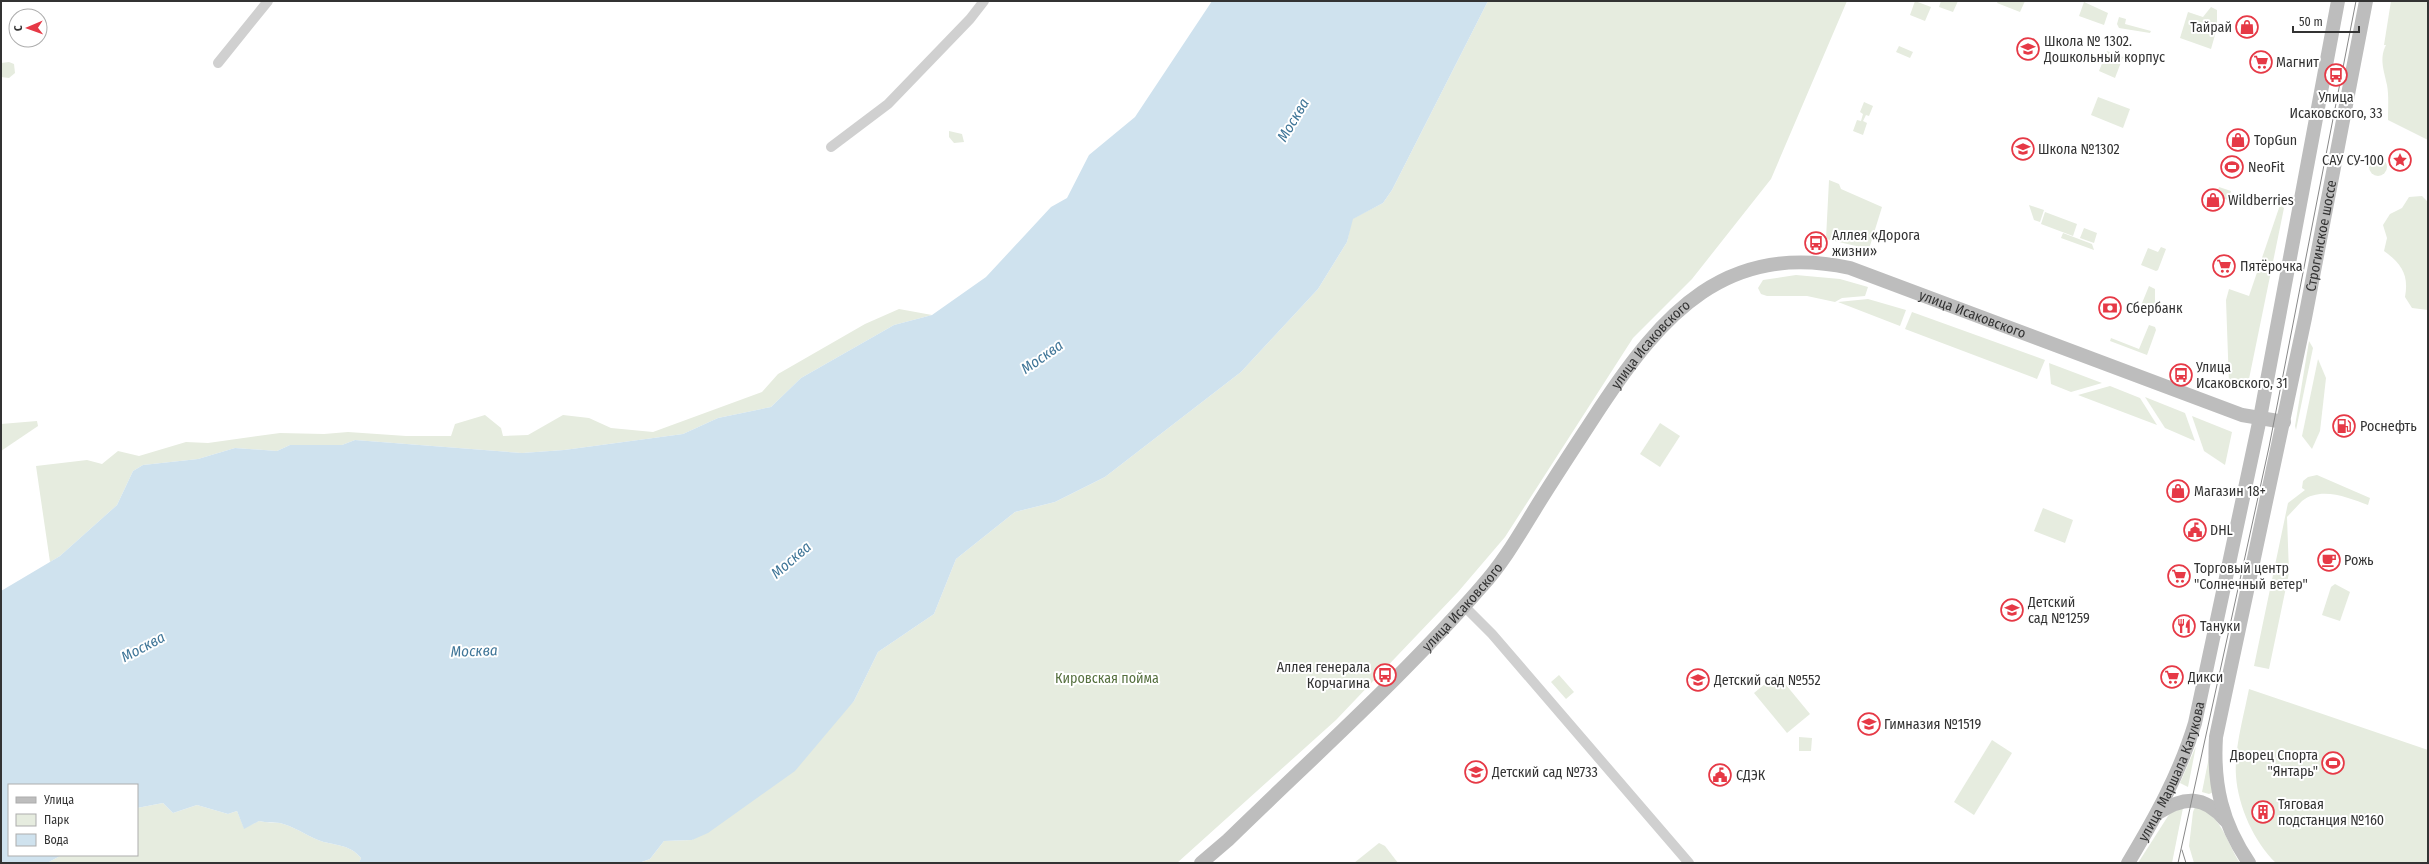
<svg xmlns="http://www.w3.org/2000/svg" width="2429" height="864" viewBox="0 0 2429 864" font-family="'Fira Sans Condensed',sans-serif">
<style>
.green{fill:#e6ecdf}
.water{fill:#cfe2ee}
.lines{fill:none;stroke-linecap:round;stroke-linejoin:round}
.street{stroke:#d0d0d0;stroke-width:10}
.secondary{stroke:#bdbdbd;stroke-width:14}
.tram{stroke:#888;stroke-width:1}
.labels{text-anchor:middle;stroke-width:4;stroke-linejoin:round;paint-order:stroke}
.poi-label{font-size:14px;fill:#333;stroke:#fff;text-anchor:start}
.street-label{font-size:14px;fill:#333;stroke:#fff}
.park-label{font-size:14px;fill:#56703f;stroke:#fff}
.water-label{font-size:15px;font-style:italic;fill:#3f7597;stroke:#fff}
</style>
<rect width="100%" height="100%" fill="#fff"/>
<g class="green">
<polygon points="1488,1 1847,1 1771,179 1692,279 1633,338 1505,537 1458,592 1336,720 1177,863 639,863 650,859 664,841 692,840 854,701 878,652 934,614 956,559 1015,512 1055,502 1105,477 1241,372 1318,289 1347,242 1352,219 1383,203 1392,190"/>
<polygon points="1915,1 1931,7 1925,21 1910,15"/>
<polygon points="1941,1 1958,1 1953,12 1939,7"/>
<polygon points="1998,1 2025,1 2020,12 1997,3"/>
<path d="M2391 1H2428V140L2388 120C2388 108 2389 96 2387 85 2384 70 2379 59 2386 45H2384Z"/>
<polygon points="2084,2 2108,13 2104,25 2079,16"/>
<polygon points="2211,7 2217,10 2217,28 2211,49 2180,38 2188,12 2203,17"/>
<polygon points="2119,17 2126,19 2125,24 2151,31 2150,33 2119,28 2117,24"/>
<polygon points="1899,46 1913,52 1910,58 1896,52"/>
<polygon points="2107,51 2123,57 2115,78 2099,71"/>
<polygon points="9,62 14,64 15,73 9,78 1,77 1,63"/>
<polygon points="2098,97 2130,109 2123,128 2091,115"/>
<polygon points="1864,102 1873,106 1869,116 1866,115 1863,121 1867,123 1863,135 1853,131 1857,120 1861,121 1863,114 1860,112"/>
<polygon points="949,131 962,134 964,142 954,143 949,137"/>
<circle cx="2378" cy="167" r="9"/>
<polygon points="1829,180 1839,184 1841,189 1882,207 1869,249 1826,239"/>
<polygon points="2219,187 2231,191 2228,200 2216,196"/>
<path d="M2422 196 2428 202V310L2412 308 2405 297C2409 275 2402 264 2384 251L2387 238 2383 225 2390 214 2402 208 2409 197Z"/>
<polygon points="2029,205 2044,210 2040,222 2034,220"/>
<polygon points="2280,205 2284,208 2249,379 2245,386 2238,387 2229,384 2226,300 2229,289 2249,296"/>
<polygon points="2045,212 2077,224 2073,236 2041,224"/>
<polygon points="2084,228 2097,233 2094,243 2080,238"/>
<polygon points="2063,233 2092,244 2094,250 2061,238"/>
<polygon points="2161,247 2166,249 2158,270 2156,271 2141,265 2148,248 2158,252"/>
<polygon points="1796,275 1840,279 1868,287 1865,296 1842,298 1835,302 1807,296 1767,296 1761,294 1758,288 1763,280"/>
<polygon points="2149,286 2155,289 2155,307 2145,310 2140,308"/>
<polygon points="1868,299 1906,310 1900,326 1838,302"/>
<polygon points="899,309 932,315 894,325 801,378 771,407 718,418 683,434 564,450 522,453 355,440 342,445 290,445 277,451 235,448 198,459 143,465 133,471 117,505 60,556 50,562 36,466 87,460 102,464 118,451 139,456 186,442 208,443 280,433 324,434 348,432 406,436 451,436 455,424 485,415 501,428 503,436 528,435 563,415 589,418 611,428 653,432 762,392 778,374 865,324"/>
<polygon points="1912,312 2045,360 2037,379 1905,329"/>
<polygon points="2149,325 2155,327 2156,330 2147,355 2110,341 2111,338 2139,349"/>
<polygon points="2309,341 2313,348 2296,430 2295,426"/>
<polygon points="2318,359 2326,378 2320,431 2312,449 2302,436"/>
<polygon points="2049,363 2102,383 2071,392 2051,384"/>
<polygon points="2110,386 2140,398 2157,425 2078,395"/>
<polygon points="2145,397 2185,413 2195,441 2165,428"/>
<polygon points="2192,416 2232,432 2225,465 2204,451"/>
<polygon points="37,421 38,426 1,451 1,424"/>
<polygon points="1660,423 1680,436 1660,467 1640,454"/>
<path d="M2317 475 2370 498 2368 505C2349 498 2321 486 2302 501 2297 506 2292 512 2287 517L2289 573 2269 669 2254 666 2288 503 2305 490 2302 488 2303 481 2308 477Z"/>
<polygon points="2043,508 2073,520 2065,543 2034,531"/>
<polygon points="2335,584 2350,592 2340,621 2322,615 2331,587"/>
<polygon points="1777,674 1810,714 1787,733 1754,693"/>
<polygon points="1559,675 1574,692 1566,699 1551,682"/>
<path d="M2249 689 2428 750V863H2276C2254 842 2238 806 2236 776 2234 749 2244 715 2249 689Z"/>
<polygon points="1799,737 1812,738 1811,751 1799,751"/>
<polygon points="1992,740 2012,753 1974,815 1954,802"/>
<polygon points="2196,746 2188,787 2180,783"/>
<polygon points="2210,752 2214,792 2209,794 2202,792"/>
<path d="M163 803 173 813 197 805 228 814 237 811 244 828 259 821C267 823 273 822 280 823 293 826 306 835 318 840 333 846 349 843 361 858L359 863H47L62 855H137V808Z"/>
<path d="M2195 807C2221 812 2227 844 2240 863H2194L2189 846 2193 812Z"/>
<polygon points="2183,808 2172,863 2138,863 2170,813"/>
<polygon points="1379,843 1385,846 1398,863 1354,863"/>
</g>
<path class="water" d="M1212 1H1488L1392 190 1383 203 1353 219 1347 242 1318 289 1241 372 1105 477 1055 502 1015 512 956 559 934 614 878 652 854 701 795 771 708 833 692 840 664 841 650 859 639 863H359L361 858C349 843 333 846 318 840 306 835 293 826 280 823 273 822 267 823 259 821L244 829 237 811 228 814 197 805 173 813 163 803 137 808V785H9V855H62L47 863H1V591L60 556 117 505 133 471 143 465 198 459 235 448 277 451 290 445H342L355 440 522 453 564 450 683 434 718 418 771 407 801 378 894 325 932 315 986 277 1051 207 1067 198 1089 155 1135 117Z"/>
<g class="lines">
<g class="street">
<polyline points="218,63 268,1"/>
<polyline points="831,147 888,104 970,19 984,1"/>
<polyline points="1464,606 1492,634 1689,863"/>
</g>
<g class="secondary">
<path d="M2158 813C2184 796 2204 795 2225 820"/>
<path id="s1" d="M1201 863 1228 840C1314 756 1404 676 1482 586 1503 563 1519 535 1535 509 1556 475 1578 442 1600 408 1662 314 1726 241 1850 268L2242 415 2284 422"/>
<path id="s2" d="M2128 863C2155 818 2180 773 2195 723L2260 418 2338 1"/>
<path id="s3" d="M2249 863C2222 823 2213 785 2216 737L2305 318 2366 1"/>
</g>
<g class="tram">
<polyline points="2182,850 2186,863"/>
<polyline points="2178,863 2269,447 2356,1"/>
</g>
</g>
<defs>
<g id="shop-ring" transform="scale(1.15)"><circle r="9.5" fill="#fff" stroke="#e63946" stroke-width="1.5"/><path d="M-5-2.5h2.3a2.7 3.5 0 0 1 5.4 0H5L5.5 6h-11ZM-1.5-2.5h3a1.5 2.3 0 0 0-3 0Z" fill="#e63946"/></g>
<g id="school-ring" transform="scale(1.15)"><circle r="9.5" fill="#fff" stroke="#e63946" stroke-width="1.5"/><path d="M0-5L7-2L0 1L-7-2ZM-4 1L0 2.5L4 1V4Q0 6-4 4Z" fill="#e63946"/></g>
<g id="supermarket-ring" transform="scale(1.15)"><circle r="9.5" fill="#fff" stroke="#e63946" stroke-width="1.5"/><path d="M-6-5.5h2.5l.6 2H6L4.5 2H-2.5L-4.4-4H-6ZM-1.5 3.2a1.3 1.3 0 1 0 .1 0ZM3 3.2a1.3 1.3 0 1 0 .1 0Z" fill="#e63946"/></g>
<g id="bus-ring" transform="scale(1.15)"><circle r="9.5" fill="#fff" stroke="#e63946" stroke-width="1.5"/><path d="M-5-6H5V4H4V6H2V4H-2V6H-4V4H-5ZM-3.5-4V0h7V-4ZM-3.5 1.2v1.5H-2V1.2ZM2 1.2v1.5H3.5V1.2Z" fill="#e63946"/></g>
<g id="sight-ring" transform="scale(1.15)"><circle r="9.5" fill="#fff" stroke="#e63946" stroke-width="1.5"/><path d="M0-6L1.8-2.2L6-1.7L2.9 1.2L3.7 5.4L0 3.3L-3.7 5.4L-2.9 1.2L-6-1.7L-1.8-2.2Z" fill="#e63946"/></g>
<g id="stadium-ring" transform="scale(1.15)"><circle r="9.5" fill="#fff" stroke="#e63946" stroke-width="1.5"/><path d="M0-5a6.5 5 0 1 0 0 10a6.5 5 0 1 0 0-10ZM-3.5-1.8h7v3.6h-7Z" fill="#e63946"/></g>
<g id="bank-ring" transform="scale(1.15)"><circle r="9.5" fill="#fff" stroke="#e63946" stroke-width="1.5"/><path d="M-6-4H6V4H-6ZM0-2.3a2.3 2.3 0 1 0 0 4.6a2.3 2.3 0 1 0 0-4.6Z" fill="#e63946"/></g>
<g id="fuel-ring" transform="scale(1.15)"><circle r="9.5" fill="#fff" stroke="#e63946" stroke-width="1.5"/><path d="M-5.5-6h7V0h2V4h1.3V-2.5L3-4.5l.8-.8L6-3V5H2.5V1h-1V6h-7ZM-4.2-4.7v3.2H.2V-4.7Z" fill="#e63946"/></g>
<g id="civic-ring" transform="scale(1.15)"><circle r="9.5" fill="#fff" stroke="#e63946" stroke-width="1.5"/><path d="M-.6-6.5H3V-4.5H.6V-3L4-1V1h2V6H-6V1h2V-1L-.6-3ZM-1.2 2.5V6h2.4V2.5Z" fill="#e63946"/></g>
<g id="cafe-ring" transform="scale(1.15)"><circle r="9.5" fill="#fff" stroke="#e63946" stroke-width="1.5"/><path d="M-5.5-4.5H6V0H3Q3 3.5 0 3.5H-2.5Q-5.5 3.5-5.5 0ZM3-3.2v2h1.7v-2ZM-6 4.5H4V6H-6Z" fill="#e63946"/></g>
<g id="restaurant-ring" transform="scale(1.15)"><circle r="9.5" fill="#fff" stroke="#e63946" stroke-width="1.5"/><path d="M-5-6h1v4h1v-4h1v4h1v-4h1v5L-1.5 .5V6h-2V.5L-5-1ZM5-6V6H3V1.5H1.5Q1.5-4 5-6Z" fill="#e63946"/></g>
<g id="building-ring" transform="scale(1.15)"><circle r="9.5" fill="#fff" stroke="#e63946" stroke-width="1.5"/><path d="M-4-6H4V6H1V3H-1V6H-4ZM-2.5-4.3h1.7v1.8h-1.7ZM.8-4.3h1.7v1.8H.8ZM-2.5-1h1.7V.8h-1.7ZM.8-1h1.7V.8H.8Z" fill="#e63946"/></g>
</defs>
<g fill-rule="evenodd">
<use href="#shop-ring" x="2247" y="27"/>
<use href="#school-ring" x="2028" y="49"/>
<use href="#supermarket-ring" x="2261" y="62"/>
<use href="#bus-ring" x="2336" y="75"/>
<use href="#shop-ring" x="2238" y="140"/>
<use href="#school-ring" x="2023" y="149"/>
<use href="#sight-ring" x="2400" y="160"/>
<use href="#stadium-ring" x="2232" y="167"/>
<use href="#shop-ring" x="2213" y="200"/>
<use href="#bus-ring" x="1816" y="243"/>
<use href="#supermarket-ring" x="2224" y="266"/>
<use href="#bank-ring" x="2110" y="308"/>
<use href="#bus-ring" x="2181" y="375"/>
<use href="#fuel-ring" x="2344" y="426"/>
<use href="#shop-ring" x="2178" y="491"/>
<use href="#civic-ring" x="2195" y="530"/>
<use href="#cafe-ring" x="2329" y="560"/>
<use href="#supermarket-ring" x="2179" y="576"/>
<use href="#school-ring" x="2012" y="610"/>
<use href="#restaurant-ring" x="2184" y="626"/>
<use href="#bus-ring" x="1385" y="675"/>
<use href="#supermarket-ring" x="2172" y="677"/>
<use href="#school-ring" x="1698" y="680"/>
<use href="#school-ring" x="1869" y="724"/>
<use href="#stadium-ring" x="2333" y="763"/>
<use href="#school-ring" x="1476" y="772"/>
<use href="#civic-ring" x="1720" y="775"/>
<use href="#building-ring" x="2263" y="812"/>
</g>
<g class="labels">
<g class="poi-label">
<text x="2232" y="32" text-anchor="end">Тайрай</text>
<text x="2044" y="46">Школа № 1302.<tspan x="2044" dy="16">Дошкольный корпус</tspan></text>
<text x="2276" y="67">Магнит</text>
<text x="2336" y="102" text-anchor="middle">Улица<tspan x="2336" dy="16">Исаковского, 33</tspan></text>
<text x="2254" y="145">TopGun</text>
<text x="2038" y="154">Школа №1302</text>
<text x="2384" y="165" text-anchor="end">САУ СУ-100</text>
<text x="2248" y="172">NeoFit</text>
<text x="2228" y="205">Wildberries</text>
<text x="1832" y="240">Аллея «Дорога<tspan x="1832" dy="16">жизни»</tspan></text>
<text x="2240" y="271">Пятёрочка</text>
<text x="2126" y="313">Сбербанк</text>
<text x="2196" y="372">Улица<tspan x="2196" dy="16">Исаковского, 31</tspan></text>
<text x="2360" y="431">Роснефть</text>
<text x="2194" y="496">Магазин 18+</text>
<text x="2210" y="535">DHL</text>
<text x="2344" y="565">Рожь</text>
<text x="2194" y="573">Торговый центр<tspan x="2194" dy="16">"Солнечный ветер"</tspan></text>
<text x="2028" y="607">Детский<tspan x="2028" dy="16">сад №1259</tspan></text>
<text x="2200" y="631">Тануки</text>
<text x="1370" y="672" text-anchor="end">Аллея генерала<tspan x="1370" dy="16">Корчагина</tspan></text>
<text x="2188" y="682">Дикси</text>
<text x="1714" y="685">Детский сад №552</text>
<text x="1884" y="729">Гимназия №1519</text>
<text x="2318" y="760" text-anchor="end">Дворец Спорта<tspan x="2318" dy="16">"Янтарь"</tspan></text>
<text x="1492" y="777">Детский сад №733</text>
<text x="1736" y="780">СДЭК</text>
<text x="2278" y="809">Тяговая<tspan x="2278" dy="16">подстанция №160</tspan></text>
</g>
<g class="street-label">
<text dy="5" stroke="none"><textPath href="#s3" startOffset="645">Строгинское шоссе</textPath></text>
<text dy="5" stroke="none"><textPath href="#s1" startOffset="1049">улица Исаковского</textPath></text>
<text dy="5" stroke="none"><textPath href="#s1" startOffset="690">улица Исаковского</textPath></text>
<text dy="5" stroke="none"><textPath href="#s1" startOffset="366">улица Исаковского</textPath></text>
<text dy="5" stroke="none"><textPath href="#s2" startOffset="102">улица Маршала Катукова</textPath></text>
</g>
<g class="park-label">
<text x="1107" y="683">Кировская пойма</text>
</g>
<g class="water-label">
<text transform="translate(1293 120) rotate(-59)" y="5">Москва</text>
<text transform="translate(1042 357) rotate(-35)" y="5">Москва</text>
<text transform="translate(791 560) rotate(-41)" y="5">Москва</text>
<text transform="translate(143 647) rotate(-28)" y="5">Москва</text>
<text transform="translate(474 651) rotate(-2)" y="5">Москва</text>
</g>
</g>
<rect width="2429" height="864" fill="none" stroke="#333333" stroke-width="4"/>
<rect x="8" y="784" width="130" height="72" fill="#ffffff" stroke="#adadad"/>
<rect x="16" y="797" width="20" height="6" fill="#bdbdbd" stroke="#adadad"/>
<text x="44" y="804" font-size="12" fill="#333333">Улица</text>
<rect x="16" y="814" width="20" height="12" fill="#e6ecdf" stroke="#adadad"/>
<text x="44" y="824" font-size="12" fill="#333333">Парк</text>
<rect x="16" y="834" width="20" height="12" fill="#cfe2ee" stroke="#adadad"/>
<text x="44" y="844" font-size="12" fill="#333333">Вода</text>
<g transform="translate(28 28) rotate(268)"><circle r="19" fill="#ffffff" stroke="#adadad"/>
<path d="M0-3L7 15L0 10L-7 15Z" fill="#e63946"/>
<text y="-6" font-size="11" font-weight="bold" text-anchor="middle" fill="#333333">С</text>
</g>
<path d="M2293 26v6h66v-6" fill="none" stroke="#333333" stroke-width="2"/>
<text x="2299" y="26" font-size="12" fill="#333333" stroke="#ffffff" stroke-width="3" paint-order="stroke">50 m</text>
</svg>
